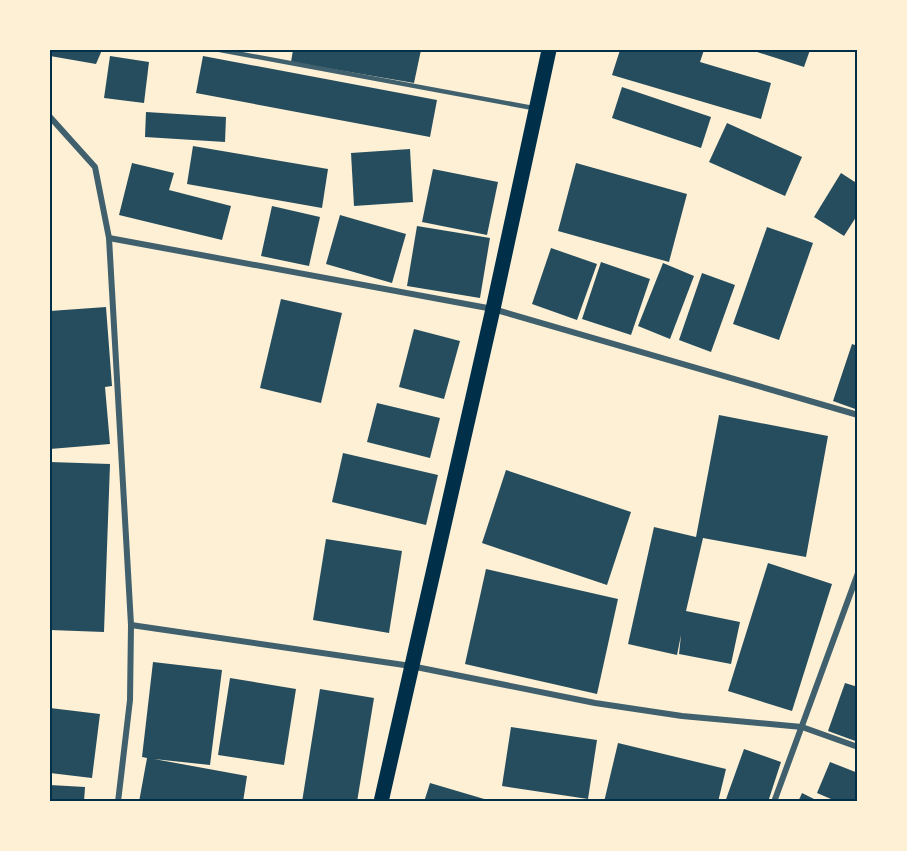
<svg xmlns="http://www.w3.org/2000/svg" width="907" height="851" viewBox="0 0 907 851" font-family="'DejaVu Sans',sans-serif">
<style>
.building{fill:#264d5e}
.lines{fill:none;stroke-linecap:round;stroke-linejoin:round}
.service{stroke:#3f606c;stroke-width:4.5}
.minor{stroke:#3f606c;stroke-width:6}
.primary{stroke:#003049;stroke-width:15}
.neatline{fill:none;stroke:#003049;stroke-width:2}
</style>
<rect width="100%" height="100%" fill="#fdf0d5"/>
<g class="building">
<polygon points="50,50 102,50 96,64 50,56"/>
<polygon points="293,50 421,50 414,83 291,62"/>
<polygon points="620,50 704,50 700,62 771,83 761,119 612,75"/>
<polygon points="751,50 810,50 804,67"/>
<polygon points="110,56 149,62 144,103 104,98"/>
<polygon points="203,56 437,100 430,137 196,93"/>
<polygon points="622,87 711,117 701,148 612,118"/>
<polygon points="146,112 226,117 225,142 145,137"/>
<polygon points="727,123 802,157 785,196 709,162"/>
<polygon points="193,146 328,169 322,208 187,184"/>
<polygon points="410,149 413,202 354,206 351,153"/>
<polygon points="132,163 174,173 169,190 231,206 222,240 119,215"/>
<polygon points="576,163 687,194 669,262 558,231"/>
<polygon points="433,169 498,182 487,235 422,222"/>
<polygon points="841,173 858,184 858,214 844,236 814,217"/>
<polygon points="272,206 320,217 309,266 261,256"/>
<polygon points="340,215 406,234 392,283 326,264"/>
<polygon points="417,226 490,238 480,298 407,286"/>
<polygon points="767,227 813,243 779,340 733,324"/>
<polygon points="551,248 597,264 577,320 532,304"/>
<polygon points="601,262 650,279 631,335 582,319"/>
<polygon points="663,263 694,276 670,339 638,326"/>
<polygon points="702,273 735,285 711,352 679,340"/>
<polygon points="281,299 342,313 321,403 260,388"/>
<polygon points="106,307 112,386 105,387 110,444 50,449 50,311"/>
<polygon points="414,329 460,341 444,399 399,387"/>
<polygon points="852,344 858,346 858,410 833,401"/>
<polygon points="377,403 440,418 430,458 367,442"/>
<polygon points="719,415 828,436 806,557 703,538 686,611 740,622 731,664 679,654 681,635 677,655 628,644 654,527 696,537"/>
<polygon points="343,453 438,475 426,525 332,502"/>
<polygon points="50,462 110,464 104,632 50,630"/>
<polygon points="506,470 631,512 607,585 482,543"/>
<polygon points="326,539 402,551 389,633 313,620"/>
<polygon points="768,563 832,584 792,711 728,691"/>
<polygon points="486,569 618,599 597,694 465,664"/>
<polygon points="153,662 222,670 210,765 154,759 247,776 243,802 139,802 147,758 142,757"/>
<polygon points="230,678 296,689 284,765 218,755"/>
<polygon points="845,683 858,687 858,742 828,731"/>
<polygon points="320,689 374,698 357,802 302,802"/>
<polygon points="50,708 100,714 92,778 50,773"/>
<polygon points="511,727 597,740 588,799 502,786"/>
<polygon points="618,743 726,769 718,802 604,802"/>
<polygon points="744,749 781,762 768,802 725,802"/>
<polygon points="830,762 858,773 858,802 838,802 817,793"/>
<polygon points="430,783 491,801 491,802 424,802"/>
<polygon points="50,785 85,787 84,802 50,802"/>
<polygon points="802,793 820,802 798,802"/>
</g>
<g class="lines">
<polyline class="service" points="220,50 533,108"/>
<g class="minor">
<polyline points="50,117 95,167 109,238 131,625 130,700 118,802"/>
<polyline points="109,238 493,309 858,415"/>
<polyline points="131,625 411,666 595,703 682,716 802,727 858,747"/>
<polyline points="774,802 858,573"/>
</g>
<polyline class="primary" points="381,802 493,309 549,50"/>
</g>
<rect width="907" height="851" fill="none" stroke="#fdf0d5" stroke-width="102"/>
<rect x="51" y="51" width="805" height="749" class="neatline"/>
</svg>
